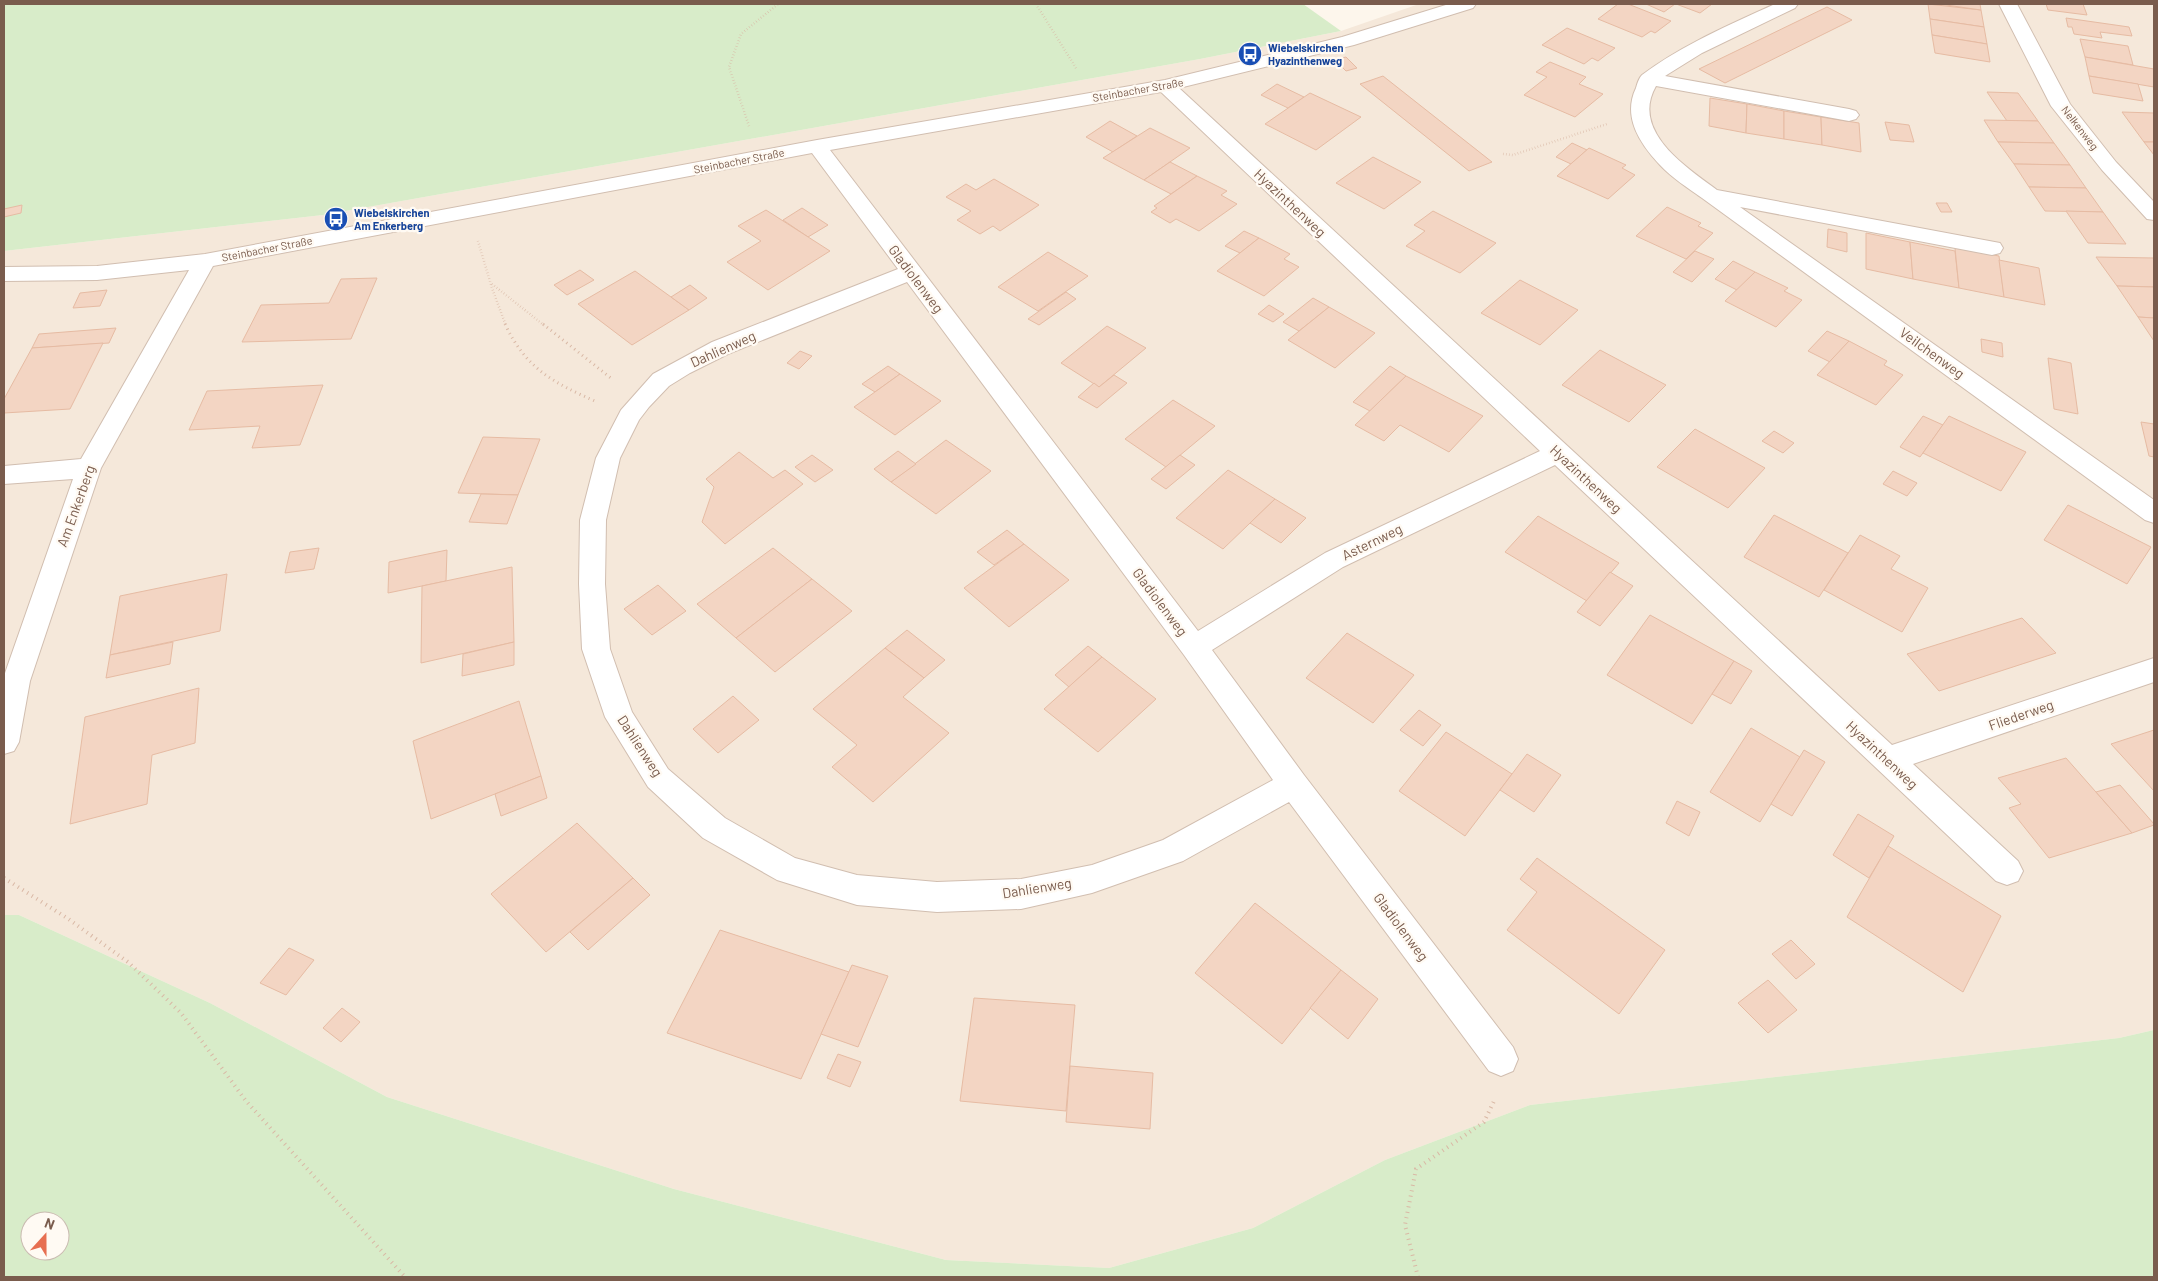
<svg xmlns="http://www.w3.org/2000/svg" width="2158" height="1281" viewBox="0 0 2158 1281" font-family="Barlow,sans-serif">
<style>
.residential{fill:#f5e8da}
.green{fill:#d8ecc9;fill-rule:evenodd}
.building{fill:#f3d5c3;stroke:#e6bba3}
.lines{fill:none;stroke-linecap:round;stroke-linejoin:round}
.minor-casing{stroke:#d1beb0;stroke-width:2}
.path-far2{stroke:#d9b8a5;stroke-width:2.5;stroke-dasharray:0.5 2.5;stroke-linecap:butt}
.path-far1{stroke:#d9b8a5;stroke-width:3;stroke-dasharray:1 4;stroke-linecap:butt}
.path{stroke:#d9b8a5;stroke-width:4;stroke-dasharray:1 4.5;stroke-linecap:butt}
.minor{fill:#fff;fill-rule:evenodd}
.labels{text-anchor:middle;stroke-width:4.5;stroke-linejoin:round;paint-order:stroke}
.far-transit-label{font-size:11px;font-weight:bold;fill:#164399;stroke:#fffaf3;text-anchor:start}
.far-street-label{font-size:11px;fill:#7a5c4d;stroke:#fffaf3}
.street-label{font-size:14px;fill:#7a5c4d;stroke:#fffaf3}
</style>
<rect width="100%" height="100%" fill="#fdf6ec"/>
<polygon class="residential" points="1419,4 2154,4 2154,1030 2119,1038 1530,1105 1385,1160 1253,1228 1109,1268 946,1260 674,1189 387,1097 210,1003 19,915 4,915 4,251 323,215 1200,59 1341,31"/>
<g class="green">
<polygon points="4,4 1303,4 1341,31 1200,59 323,215 4,251"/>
<path d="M4 915H19L210 1003 387 1097 674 1189 946 1260 1109 1268 1253 1228 1385 1160 1530 1105 2119 1038 2154 1030V1277H4ZM30 1221H60V1251H30Z"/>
</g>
<g class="building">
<polygon points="1618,4 1628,4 1671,21 1655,33 1651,31 1642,37 1598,19"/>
<polygon points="1646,4 1675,4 1664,12"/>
<polygon points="1676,4 1712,4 1700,13"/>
<polygon points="1928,4 1981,10 1984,27 1930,19"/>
<polygon points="1939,4 1980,4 1981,10"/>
<polygon points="2046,4 2083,4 2087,15 2048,10"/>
<polygon points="1827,7 1852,20 1725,83 1699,69"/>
<polygon points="2066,18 2129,27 2132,36 2100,32 2102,38 2074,34 2072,27 2068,27"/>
<polygon points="1930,19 1984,27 1987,44 1932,35"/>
<polygon points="1567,28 1615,48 1598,61 1592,58 1584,64 1542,45"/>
<polygon points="1932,35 1987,44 1990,62 1935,53"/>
<polygon points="2080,39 2128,46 2133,65 2085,57"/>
<polygon points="1346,57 1357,68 1346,71 1335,60"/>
<polygon points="2085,57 2154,69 2154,87 2089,76"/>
<polygon points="1550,62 1586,77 1579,84 1603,94 1575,117 1524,95 1547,77 1536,72"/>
<polygon points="1383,76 1492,162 1469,171 1360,84"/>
<polygon points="2089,76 2138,84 2143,101 2093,93"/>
<polygon points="1277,84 1304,97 1288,108 1261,95"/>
<polygon points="1987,92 2018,93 2038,121 2007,121"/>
<polygon points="1310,93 1361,117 1316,150 1265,124"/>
<polygon points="1710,98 1747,104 1746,133 1709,126"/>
<polygon points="1747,104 1784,111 1784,139 1746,133"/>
<polygon points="1784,111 1821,117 1822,145 1784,139"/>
<polygon points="2122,112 2154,113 2154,142 2144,142"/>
<polygon points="1821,117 1859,123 1861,152 1822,145"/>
<polygon points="1984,120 2038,121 2054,143 1998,142"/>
<polygon points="1110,121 1137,136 1113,152 1086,137"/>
<polygon points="1885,122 1909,125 1914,142 1890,140"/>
<polygon points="1150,128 1190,148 1144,180 1103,158"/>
<polygon points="1998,142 2054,143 2070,165 2014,164"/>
<polygon points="2144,142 2154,142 2154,155"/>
<polygon points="1572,143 1587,150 1571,164 1556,157"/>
<polygon points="1589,148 1626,165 1622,168 1635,175 1608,199 1557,176"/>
<polygon points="1373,157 1421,182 1384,209 1336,183"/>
<polygon points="1170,162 1197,176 1171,194 1144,180"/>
<polygon points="2014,164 2070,165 2086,188 2029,187"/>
<polygon points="1197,176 1227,191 1221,195 1237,204 1199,231 1176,219 1170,223 1151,212 1157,208 1154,206"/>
<polygon points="994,179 1039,205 1000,231 993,226 980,234 957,220 971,211 946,197 966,184 976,190"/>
<polygon points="2029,187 2086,188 2103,212 2045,211"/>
<polygon points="1936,203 1947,203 1952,212 1941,212"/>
<polygon points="22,205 21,213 4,217 4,209"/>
<polygon points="1667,207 1701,223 1698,226 1713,233 1686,259 1636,236"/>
<polygon points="802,208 828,225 808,237 783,220"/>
<polygon points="766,210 830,251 768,290 727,262 761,241 738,226"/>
<polygon points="1433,211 1496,243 1460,273 1406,246 1425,231 1414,225"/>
<polygon points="2066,211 2103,212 2126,244 2088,243"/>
<polygon points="1828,229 1847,233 1847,252 1827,247"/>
<polygon points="1244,231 1259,238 1240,253 1225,246"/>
<polygon points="1866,233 1910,242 1913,279 1866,269"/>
<polygon points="1259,238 1290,254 1284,259 1299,267 1264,296 1217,271"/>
<polygon points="1910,242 1955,251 1959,288 1913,279"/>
<polygon points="1955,248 1999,256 2004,297 1959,288"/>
<polygon points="1695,251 1714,259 1692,282 1673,272"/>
<polygon points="1048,252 1088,276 1038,311 998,287"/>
<polygon points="2096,257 2154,258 2154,287 2117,286"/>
<polygon points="1999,260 2039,268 2045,305 2004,297"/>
<polygon points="1733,261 1755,272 1737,290 1715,279"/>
<polygon points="580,270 594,280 567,295 554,285"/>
<polygon points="635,271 689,310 632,345 578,304"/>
<polygon points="1755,272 1788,288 1784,291 1802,300 1776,327 1725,301"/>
<polygon points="377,278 351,339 242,342 261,305 329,303 341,279"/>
<polygon points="1520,280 1578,310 1540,345 1481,313"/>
<polygon points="690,285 707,298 689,310 671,297"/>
<polygon points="2117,286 2154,287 2154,318 2138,317"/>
<polygon points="107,290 100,306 73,308 80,293"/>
<polygon points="1066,292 1076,299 1039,325 1028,319"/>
<polygon points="1313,298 1329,307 1299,331 1283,322"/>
<polygon points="1269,305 1284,314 1273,322 1258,314"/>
<polygon points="1329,307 1375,333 1335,368 1288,340"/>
<polygon points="2138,317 2154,318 2154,341"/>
<polygon points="1107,326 1146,348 1099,387 1061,363"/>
<polygon points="116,328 109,343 32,348 39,334"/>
<polygon points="1827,331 1849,341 1830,362 1808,351"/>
<polygon points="1981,339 2002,343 2003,357 1982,352"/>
<polygon points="1849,341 1887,361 1884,365 1903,375 1876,405 1817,375"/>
<polygon points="103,343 70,409 4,413 4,399 32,348"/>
<polygon points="1600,350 1666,385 1629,422 1562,385"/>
<polygon points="800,351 812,356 799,369 787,363"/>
<polygon points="2048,358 2071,363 2078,414 2054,409"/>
<polygon points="888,366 900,374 875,392 862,384"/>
<polygon points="1390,366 1406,376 1370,411 1353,402"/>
<polygon points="900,374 941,401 895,435 854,407"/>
<polygon points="1114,375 1127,383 1097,408 1078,397 1094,383 1099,387"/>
<polygon points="1406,376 1483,416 1449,452 1400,425 1384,441 1355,425"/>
<polygon points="323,385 300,445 252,448 260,426 189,430 207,391"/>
<polygon points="1173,400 1215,426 1166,467 1125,439"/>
<polygon points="1923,416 1943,425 1920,457 1900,447"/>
<polygon points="1949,416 2026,452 2001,491 1923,453"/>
<polygon points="2141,422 2154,424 2154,457 2149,456"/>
<polygon points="1695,429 1765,468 1728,508 1657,467"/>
<polygon points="1774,431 1794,443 1783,453 1762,441"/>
<polygon points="483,437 540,439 518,495 458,493"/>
<polygon points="946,440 991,471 936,514 891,482"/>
<polygon points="898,451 916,464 891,482 874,469"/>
<polygon points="739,452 773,478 785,470 803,484 725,544 702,522 714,487 706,479"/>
<polygon points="812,455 833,470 815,482 795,467"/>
<polygon points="1180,455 1195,465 1166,489 1151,479"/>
<polygon points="1228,470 1275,499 1223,549 1176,518"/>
<polygon points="1893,471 1917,483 1907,496 1883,484"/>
<polygon points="481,494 518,495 507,524 469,522"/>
<polygon points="1275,499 1306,518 1281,543 1250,523"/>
<polygon points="2068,505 2151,547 2127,584 2044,540"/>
<polygon points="1774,515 1848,553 1819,597 1744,557"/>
<polygon points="1538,516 1619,563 1587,601 1505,552"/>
<polygon points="1007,530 1024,544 994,565 977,552"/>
<polygon points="1860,535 1900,556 1891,569 1928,588 1902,632 1824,590"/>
<polygon points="1024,544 1069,580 1009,627 964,588"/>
<polygon points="319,548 314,569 285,573 290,552"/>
<polygon points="773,548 812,579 736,638 697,604"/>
<polygon points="447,550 446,581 388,593 389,562"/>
<polygon points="512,567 514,642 421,663 422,586"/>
<polygon points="1610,572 1633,586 1600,626 1577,612"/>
<polygon points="227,574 220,631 110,655 120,596"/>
<polygon points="812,579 852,611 775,672 736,638"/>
<polygon points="658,585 686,611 652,635 624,609"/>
<polygon points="1650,615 1734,661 1692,724 1607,675"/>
<polygon points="2022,618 2056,653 1939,691 1907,654"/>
<polygon points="907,630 945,660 924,678 885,648"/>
<polygon points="1347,633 1414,675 1373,723 1306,678"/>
<polygon points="173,642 170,664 106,678 110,655"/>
<polygon points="514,642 514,665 462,676 463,654"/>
<polygon points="1088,646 1102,657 1069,687 1055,675"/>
<polygon points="885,648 924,678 903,697 949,733 873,802 832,767 857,745 813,709"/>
<polygon points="1102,657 1156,699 1098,752 1044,709"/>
<polygon points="1734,661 1752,671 1731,704 1712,694"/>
<polygon points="199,688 195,743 152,755 147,804 70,824 85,717"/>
<polygon points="733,696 759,720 718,753 693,729"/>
<polygon points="519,701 541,776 431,819 413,741"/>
<polygon points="1419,710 1441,725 1423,746 1400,730"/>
<polygon points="1751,728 1800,757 1760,822 1710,792"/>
<polygon points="2154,730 2154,791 2111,744"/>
<polygon points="1446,732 1512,774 1465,836 1399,791"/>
<polygon points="1804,750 1825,762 1792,816 1771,804"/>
<polygon points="1527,754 1561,775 1534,812 1500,790"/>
<polygon points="2066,758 2132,833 2049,858 2009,808 2021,804 1998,778"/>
<polygon points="541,776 547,798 501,816 495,794"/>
<polygon points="2120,785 2154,824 2154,825 2132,833 2096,792"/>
<polygon points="1677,801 1700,812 1689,836 1666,823"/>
<polygon points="1858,814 1894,836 1869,878 1833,855"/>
<polygon points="577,823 633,878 546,952 491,894"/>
<polygon points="1888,846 2001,916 1963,992 1847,917"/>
<polygon points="1537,858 1665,950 1619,1014 1507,930 1537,892 1520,879"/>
<polygon points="633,878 650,895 588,950 570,932"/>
<polygon points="1255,903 1341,970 1282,1044 1195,973"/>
<polygon points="720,930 849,972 801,1079 667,1033"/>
<polygon points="1791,940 1815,964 1796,979 1772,954"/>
<polygon points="289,948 314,960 286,995 260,983"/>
<polygon points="852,965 888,976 858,1047 821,1034"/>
<polygon points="1341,970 1378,999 1348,1039 1310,1008"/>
<polygon points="1768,980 1797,1010 1768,1033 1738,1003"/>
<polygon points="974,998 1075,1005 1066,1111 960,1101"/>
<polygon points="342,1008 360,1022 341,1042 323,1028"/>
<polygon points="838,1054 861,1062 850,1087 827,1078"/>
<polygon points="1070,1066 1153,1073 1150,1129 1066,1122"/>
</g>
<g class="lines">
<g class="minor-casing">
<g id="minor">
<path d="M1449 4H1476L1473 8 1354 45 1179 88 1892 745 2154 658V682L1913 764 2018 861 2023 871 2018 881 2007 885 1996 881 1555 465 1343 567 1212 650 1304 775 1513 1047 1518 1059 1513 1071 1501 1076 1489 1071 1289 802 1183 861 1092 893 1021 909 937 912 857 905 777 880 703 838 648 787 605 717 582 649 579 584 580 520 596 458 621 410 653 374 712 342 898 269 812 153 213 266 101 468 30 681 19 742 14 751 4 754V676L73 479 4 484V466L81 459 189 270 97 280 4 281V267L97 266 205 254 817 140 1165 80 1342 37ZM1161 92 1540 451 1325 553 1198 631 830 150ZM907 282 1184 655 1273 780 1163 840 1092 865 1021 879 937 882 857 875 795 858 725 818 668 769 632 712 610 649 605 584 606 520 620 458 639 420 649 407 669 386 690 373 728 354Z"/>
<path d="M1775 4H1798L1795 8 1702 53 1665 76 1849 109 1856 111 1859 115 1856 119 1849 121 1656 86C1630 131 1686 167 1717 190L2000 243 2003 248 2000 253 1992 255 1740 207 2154 500V523L2145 520 1702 198C1688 188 1672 178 1660 165 1640 144 1622 117 1636 88 1637 84 1639 78 1642 75 1682 45 1729 25 1775 4Z"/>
<polygon points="1999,4 2017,4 2070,104 2116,162 2154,202 2154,220 2147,219 2102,170 2051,106"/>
</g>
</g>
<g class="path-far2">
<polyline points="1036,4 1076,68"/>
<polyline points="749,126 729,67 741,34 778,4"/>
<polyline points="1503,154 1513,155 1607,124"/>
<polyline points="478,241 492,288 506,326"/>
<polyline points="492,284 545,326"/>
</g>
<g class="path-far1">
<path d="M505 324C526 369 554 383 597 402"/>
<polyline points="543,324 612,379"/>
</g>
<g class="path">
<polyline points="4,878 67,918 128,962 181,1013 246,1101 405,1277"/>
<polyline points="1418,1277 1405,1225 1416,1169 1484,1122 1495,1099"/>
</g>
<use href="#minor" class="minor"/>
</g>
<defs>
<g id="bus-disc" transform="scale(1.25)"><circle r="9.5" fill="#1a4fb4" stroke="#fffaf3"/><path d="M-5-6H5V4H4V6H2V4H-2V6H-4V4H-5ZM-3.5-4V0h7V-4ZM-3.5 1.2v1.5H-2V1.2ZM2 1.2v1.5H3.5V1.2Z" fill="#fff"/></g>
</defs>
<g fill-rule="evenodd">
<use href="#bus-disc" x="1250" y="54"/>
<use href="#bus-disc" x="336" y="219"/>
</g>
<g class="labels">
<g class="far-transit-label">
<text x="1268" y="52">Wiebelskirchen<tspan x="1268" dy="13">Hyazinthenweg</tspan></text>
<text x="354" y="217">Wiebelskirchen<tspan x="354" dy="13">Am Enkerberg</tspan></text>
</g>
<g class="far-street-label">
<text transform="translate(1138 90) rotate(-10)" y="4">Steinbacher Straße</text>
<text transform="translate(2080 128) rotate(52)" y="4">Nelkenweg</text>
<text transform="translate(739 161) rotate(-11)" y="4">Steinbacher Straße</text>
<text transform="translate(267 249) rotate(-11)" y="4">Steinbacher Straße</text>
</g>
<g class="street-label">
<text transform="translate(1290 203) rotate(43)" y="5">Hyazinthenweg</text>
<text transform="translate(916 279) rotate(53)" y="5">Gladiolenweg</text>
<text transform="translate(723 349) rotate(-24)" y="5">Dahlienweg</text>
<text transform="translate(1932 353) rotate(36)" y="5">Veilchenweg</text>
<text transform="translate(1586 479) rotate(43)" y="5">Hyazinthenweg</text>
<text transform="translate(76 506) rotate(-70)" y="5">Am Enkerberg</text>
<text transform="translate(1372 542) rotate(-26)" y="5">Asternweg</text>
<text transform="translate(1160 602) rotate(53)" y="5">Gladiolenweg</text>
<text transform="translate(2021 715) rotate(-19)" y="5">Fliederweg</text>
<text transform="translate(640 746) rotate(57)" y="5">Dahlienweg</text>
<text transform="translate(1882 755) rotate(43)" y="5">Hyazinthenweg</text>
<text transform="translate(1037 888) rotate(-9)" y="5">Dahlienweg</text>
<text transform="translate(1401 927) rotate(53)" y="5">Gladiolenweg</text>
</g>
</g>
<rect width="2158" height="1281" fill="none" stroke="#7a5c4d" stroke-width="10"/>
<g transform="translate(45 1236) rotate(21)"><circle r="24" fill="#fffaf3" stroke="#cabbb1"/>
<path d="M0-4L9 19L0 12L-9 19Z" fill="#e76f51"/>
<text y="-8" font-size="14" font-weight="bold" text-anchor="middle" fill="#7a5c4d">N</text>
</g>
</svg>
